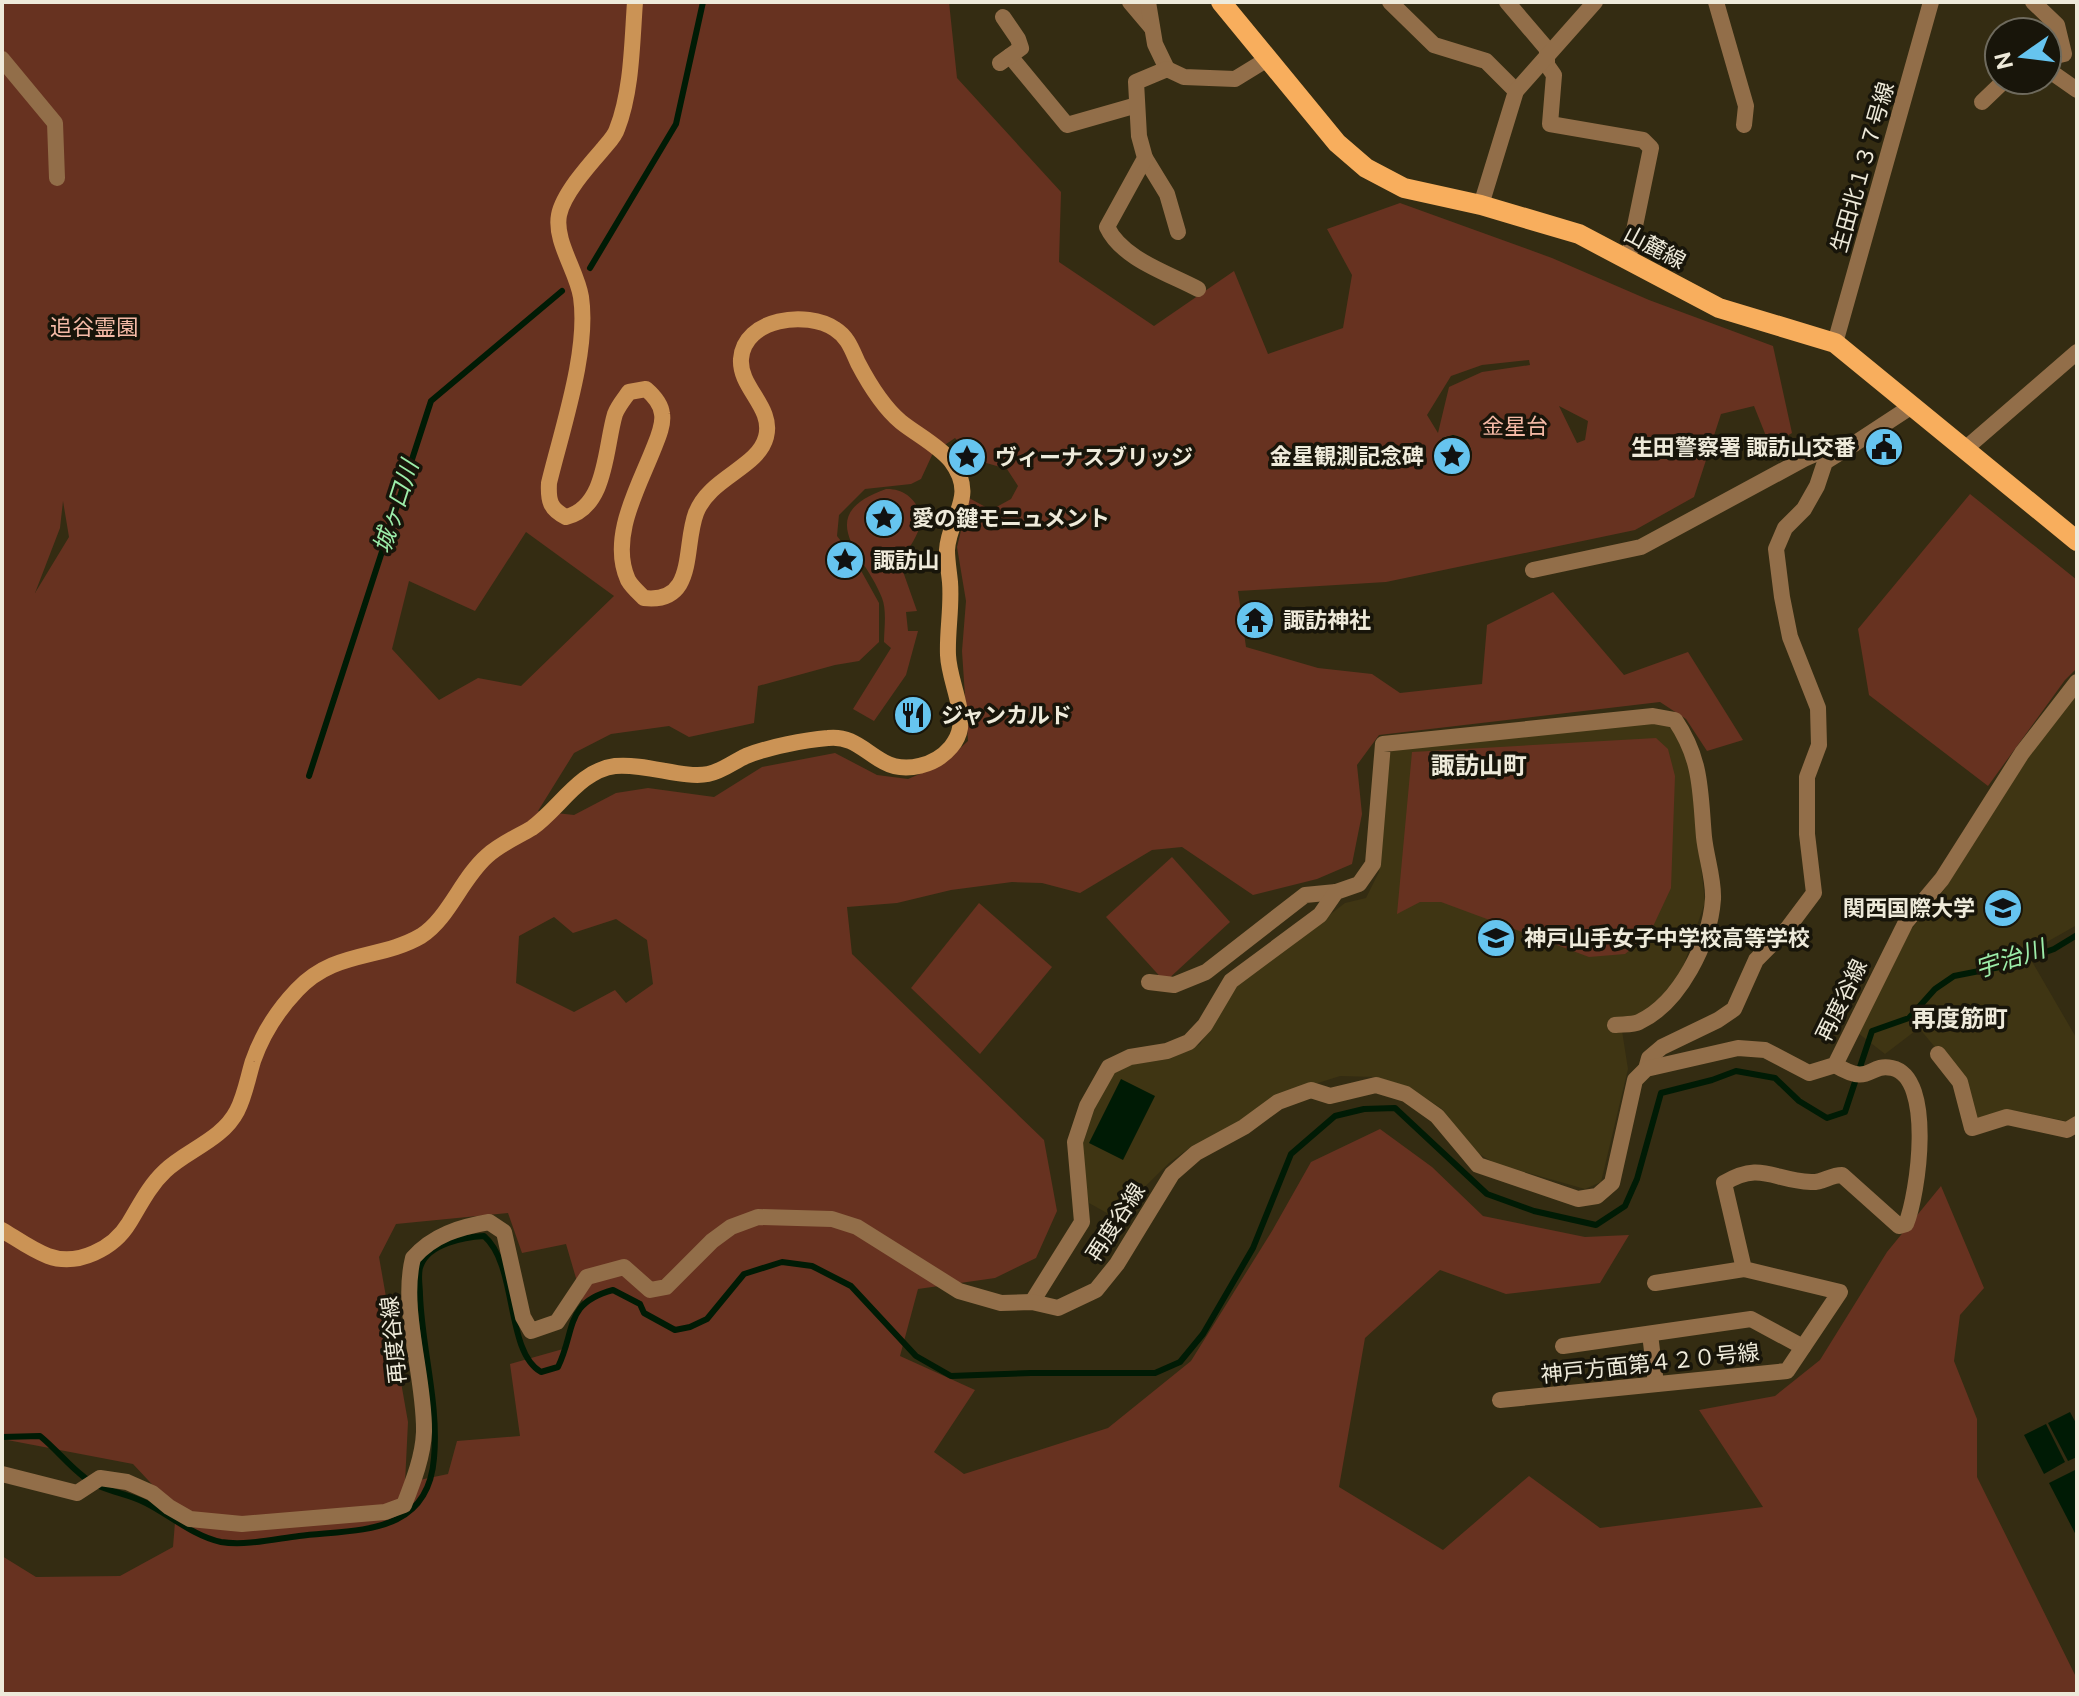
<svg xmlns="http://www.w3.org/2000/svg" width="2079" height="1696" viewBox="0 0 2079 1696" font-family="'Public Sans','Noto Sans JP',sans-serif">
<style>
.built{fill:#3f3513}
.green{fill:#673220;fill-rule:evenodd}
.water{fill:#001b05}
.lines{fill:none;stroke-linecap:round;stroke-linejoin:round}
.stream{stroke:#001b05;stroke-width:6}
.street{stroke:#926e49;stroke-width:16}
.secondary{stroke:#cb9355;stroke-width:16}
.primary{stroke:#f8ae5d;stroke-width:20}
.labels{text-anchor:middle;stroke-width:7;stroke-linejoin:round;paint-order:stroke}
.street-label{font-size:22px;fill:#eeeada;stroke:#18150a}
.park-label{font-size:22px;fill:#f4baa6;stroke:#18150a}
.poi-label{font-size:22px;font-weight:bold;fill:#eeeada;stroke:#18150a;text-anchor:start}
.water-label{font-size:24px;font-style:italic;fill:#9ceda9;stroke:#18150a}
.neighbourhood-label{font-size:24px;font-weight:bold;fill:#eeeada;stroke:#18150a}
</style>
<rect width="100%" height="100%" fill="#342c12"/>
<g class="built">
<polygon points="2077,690 2077,925 2027,953 2077,1039 2077,1117 2066,1121 2011,1110 1974,1119 1963,1081 1919,1028 1885,1054 1858,1033 1904,938 1944,890 2046,729"/>
<polygon points="1657,722 1672,728 1685,747 1697,794 1698,839 1705,902 1681,973 1659,999 1638,1015 1620,1018 1628,1069 1601,1182 1585,1189 1496,1164 1476,1152 1442,1109 1409,1087 1376,1077 1340,1076 1277,1096 1243,1120 1192,1146 1169,1163 1114,1217 1089,1203 1084,1173 1083,1143 1095,1107 1115,1070 1135,1064 1170,1059 1200,1044 1236,987 1345,903 1366,898 1379,872 1386,761 1392,750"/>
</g>
<g class="green">
<path d="M2 2H949L957 78 1061 192 1059 262 1154 326 1234 271 1268 354 1343 328 1352 275 1327 229 1400 203 1552 258 1649 300 1773 346 1792 433 1770 446 1754 406 1721 414 1694 497 1635 530 1386 582 1238 591 1246 647 1318 668 1372 674 1400 693 1482 684 1487 625 1553 592 1624 675 1688 652 1743 740 1707 751 1686 719 1660 702 1379 735 1357 765 1362 814 1352 864 1317 879 1253 895 1182 847 1152 850 1080 893 1042 883 1012 882 951 890 897 903 847 907 852 954 1044 1140 1057 1211 1036 1258 995 1278 918 1289 900 1356 975 1390 934 1452 964 1474 1108 1428 1191 1361 1272 1231 1311 1162 1380 1129 1432 1167 1483 1216 1585 1237 1629 1235 1600 1283 1506 1294 1440 1270 1365 1338 1339 1487 1443 1550 1529 1476 1600 1528 1763 1507 1699 1410 1775 1396 1820 1360 1887 1252 1941 1186 1984 1288 1960 1315 1954 1361 1977 1419V1477L2077 1679V1694H2V1556L36 1577 120 1576 173 1547 176 1510 133 1464 2 1439ZM1529 360 1530 365 1482 372 1449 387 1438 433 1427 415 1451 376 1482 365ZM1559 406 1588 421 1585 440 1577 443ZM955 438 976 460 1007 469 1018 486 1011 499 991 510 969 498 957 547 966 601 962 651 968 741 943 764 908 779 877 775 835 753 762 767 714 797 648 788 616 793 574 815 538 811 574 753 611 734 669 726 689 737 754 723 758 686 835 665 859 661 879 642V603L854 558 837 536 839 515 865 489 911 484 921 479 933 453ZM63 501 69 537 35 593 60 528ZM526 532 614 596 521 686 478 678 439 700 392 649 409 581 475 611ZM554 917 573 933 616 919 647 940 653 984 626 1003 615 990 574 1012 516 983 519 936ZM508 1213 522 1253 566 1244 583 1302 563 1349 510 1364 520 1436 457 1441 448 1474 405 1483 408 1422 379 1257 396 1224Z"/>
<path d="M886 489C907 488 925 506 919 528 916 540 906 551 900 563L917 611 906 612 908 631H918L906 675 874 721 853 709 891 648 884 642C884 629 887 611 882 598 867 556 809 516 886 489Z"/>
<polygon points="1970,494 2077,580 2077,668 2065,680 1988,786 1869,695 1858,629"/>
<polygon points="1656,738 1668,749 1675,776 1671,888 1649,935 1625,954 1589,957 1441,902 1420,902 1397,914 1412,752"/>
<polygon points="1172,857 1230,922 1165,982 1106,917"/>
<polygon points="979,903 1052,967 980,1054 911,988"/>
</g>
<g class="water">
<path d="M1453 435C1465 437 1470 442 1472 454L1467 462 1457 448 1441 445 1442 438Z"/>
<polygon points="1121,1079 1155,1096 1123,1160 1089,1143"/>
<polygon points="2070,1412 2077,1425 2077,1457 2068,1461 2048,1423"/>
<polygon points="2046,1424 2065,1462 2044,1474 2024,1435"/>
<polygon points="2077,1469 2077,1537 2049,1483"/>
</g>
<g class="lines">
<g class="stream">
<polyline points="590,268 676,124 703,2"/>
<polyline points="309,776 431,401 562,291"/>
<path d="M2 1437 40 1436C56 1449 68 1465 84 1477 103 1492 125 1492 146 1503 170 1515 193 1536 221 1542 245 1546 275 1539 299 1536 358 1529 428 1536 434 1458 439 1404 422 1349 420 1295 420 1285 417 1273 421 1265 429 1244 464 1237 484 1236 518 1265 505 1351 541 1372L558 1367C576 1330 564 1303 613 1290L640 1304 644 1313 675 1330 690 1327 707 1319 744 1274 782 1262 812 1266 851 1286 916 1356 951 1376 1031 1373H1155L1180 1362 1203 1334 1253 1248 1291 1154 1335 1116 1364 1109 1395 1108 1487 1194 1534 1211 1596 1225 1625 1206 1637 1179 1661 1093 1712 1080 1736 1071 1775 1078 1799 1101 1827 1118 1845 1112 1872 1031 1909 1018 1935 989 1954 976 2010 965 2054 949 2077 935"/>
</g>
<g class="street">
<polyline points="1130,2 1152,28"/>
<polyline points="1148,2 1155,44 1167,69"/>
<polyline points="1390,2 1434,45 1486,61 1516,91"/>
<polyline points="1507,2 1547,49 1547,65 1554,75 1550,124 1643,140 1651,148 1628,260"/>
<polyline points="1716,2 1746,106 1744,125"/>
<polyline points="2033,2 2057,25 2064,54 2047,58"/>
<polyline points="1010,56 1067,125 1137,105"/>
<polyline points="2,59 55,123 57,178"/>
<polyline points="1000,63 1021,48 1018,39 1003,17"/>
<polyline points="2047,69 2077,90"/>
<polyline points="1982,102 2005,80"/>
<polyline points="1145,158 1167,194 1178,232"/>
<polyline points="1481,205 1516,91 1595,2"/>
<path d="M1198 289C1168 273 1122 259 1107 227L1145 158 1139 136 1136 82 1167 69 1184 77 1235 79 1266 60"/>
<polyline points="1835,343 1931,2"/>
<polyline points="1965,449 2077,352"/>
<polyline points="1533,570 1641,547 1804,459 1836,445 1854,444 1912,406"/>
<polyline points="1149,982 1174,985 1206,972 1305,895 1336,892"/>
<polyline points="1938,1054 1960,1082 1972,1128 2007,1117 2067,1130 2077,1124"/>
<polyline points="1646,1069 1649,1058 1662,1047 1718,1020 1734,1009 1756,960 1787,929 1814,893 1807,834 1807,777 1819,745 1818,708 1790,637 1782,597 1776,549 1785,528 1804,509 1817,486 1825,462 1854,444"/>
<polyline points="1655,1283 1744,1269"/>
<path d="M1032 1302 1082 1222 1075 1142 1087 1106 1109 1067 1130 1057 1167 1051 1189 1042 1205 1025 1231 981 1320 915 1336 892 1359 884 1373 864 1383 744 1653 716 1675 720C1702 760 1700 791 1704 837 1706 857 1714 879 1713 899 1710 942 1680 1003 1639 1022 1633 1025 1622 1024 1615 1025"/>
<polyline points="1650,1334 1656,1384"/>
<polyline points="1563,1346 1751,1319 1803,1347"/>
<path d="M1500 1400 1787 1371 1840 1292 1744 1269 1724 1183C1761 1161 1772 1180 1811 1182 1822 1183 1830 1175 1842 1175L1899 1226 1906 1224C1918 1195 1935 1077 1892 1068 1867 1063 1872 1087 1835 1065"/>
<path d="M2 1474 77 1493 100 1478 127 1482 152 1493 169 1507 190 1519 242 1524 385 1512 404 1505C413 1482 423 1457 424 1432 425 1377 400 1310 413 1258 433 1235 460 1227 489 1222L504 1232 523 1317 531 1331 557 1322 587 1277 624 1267 650 1290 666 1287 712 1241 731 1227 758 1217 832 1219 857 1227 959 1291 1001 1303 1032 1302 1058 1308 1096 1290 1117 1264 1172 1174 1196 1153 1244 1127 1278 1102 1311 1090 1330 1096 1376 1085 1406 1094 1437 1116 1478 1165 1578 1199 1597 1196 1612 1183 1635 1080 1646 1069 1738 1048 1765 1050 1809 1073 1835 1065 1906 922 1942 879 2022 753 2077 682"/>
</g>
<path class="secondary" d="M2 1230C17 1239 32 1250 48 1256 78 1267 114 1248 129 1223 140 1205 149 1186 165 1171 187 1150 222 1140 237 1111 245 1096 248 1077 253 1061 262 1035 278 1010 297 990 334 950 380 960 421 936 449 918 461 879 487 856 500 844 517 837 532 828 559 809 580 770 615 766 646 763 684 779 708 774 723 771 733 762 746 756 768 747 805 740 828 738 852 735 865 752 884 762 906 774 936 765 951 747 955 742 959 735 960 728 963 704 949 679 948 655 947 631 952 607 950 582 949 572 947 560 947 550 949 516 978 497 951 461 939 446 916 434 901 422 883 407 869 384 858 363 852 350 848 337 835 329 807 310 744 318 741 359 739 388 774 407 766 437 758 468 710 477 696 513 683 547 697 604 644 598 639 593 632 587 628 580 609 538 638 488 653 450 657 440 664 425 662 414 661 403 653 395 646 389L629 392C624 399 618 406 615 414 605 447 607 507 566 517 550 509 548 501 549 483 562 429 589 351 581 297 577 271 554 241 559 215 563 194 589 165 603 149 608 143 615 136 617 129 632 91 632 42 635 2"/>
<polyline class="primary" points="1221,2 1337,143 1366,168 1404,188 1481,205 1579,234 1719,308 1835,343 2077,541"/>
</g>
<defs>
<g id="civic-disc" transform="scale(2)"><circle r="9.5" fill="#66c4ef" stroke="#18150a"/><path d="M-.6-6.5H3V-4.5H.6V-3L4-1V1h2V6H-6V1h2V-1L-.6-3ZM-1.2 2.5V6h2.4V2.5Z" fill="#111"/></g>
<g id="sight-disc" transform="scale(2)"><circle r="9.5" fill="#66c4ef" stroke="#18150a"/><path d="M0-6L1.8-2.2L6-1.7L2.9 1.2L3.7 5.4L0 3.3L-3.7 5.4L-2.9 1.2L-6-1.7L-1.8-2.2Z" fill="#111"/></g>
<g id="temple-disc" transform="scale(2)"><circle r="9.5" fill="#66c4ef" stroke="#18150a"/><path d="M0-6L5-2H3V0L6.5 2.5H4V6H1.5V3h-3V6H-4V2.5H-6.5L-3 0V-2H-5Z" fill="#111"/></g>
<g id="restaurant-disc" transform="scale(2)"><circle r="9.5" fill="#66c4ef" stroke="#18150a"/><path d="M-5-6h1v4h1v-4h1v4h1v-4h1v5L-1.5 .5V6h-2V.5L-5-1ZM5-6V6H3V1.5H1.5Q1.5-4 5-6Z" fill="#111"/></g>
<g id="university-disc" transform="scale(2)"><circle r="9.5" fill="#66c4ef" stroke="#18150a"/><path d="M0-5L7-2L0 1L-7-2ZM-4 1L0 2.5L4 1V4Q0 6-4 4Z" fill="#111"/></g>
<g id="school-disc" transform="scale(2)"><circle r="9.5" fill="#66c4ef" stroke="#18150a"/><path d="M0-5L7-2L0 1L-7-2ZM-4 1L0 2.5L4 1V4Q0 6-4 4Z" fill="#111"/></g>
</defs>
<g fill-rule="evenodd">
<use href="#civic-disc" x="1884" y="447"/>
<use href="#sight-disc" x="1452" y="456"/>
<use href="#sight-disc" x="967" y="457"/>
<use href="#sight-disc" x="884" y="518"/>
<use href="#sight-disc" x="845" y="560"/>
<use href="#temple-disc" x="1255" y="620"/>
<use href="#restaurant-disc" x="913" y="715"/>
<use href="#university-disc" x="2003" y="908"/>
<use href="#school-disc" x="1496" y="938"/>
</g>
<g class="labels">
<g class="street-label">
<text transform="translate(1862 167) rotate(-74)" y="8">生田北１３７号線</text>
<text transform="translate(1655 247) rotate(28)" y="8">山麓線</text>
<text transform="translate(1841 1000) rotate(-64)" y="8">再度谷線</text>
<text transform="translate(1115 1222) rotate(-57)" y="8">再度谷線</text>
<text transform="translate(393 1340) rotate(-96)" y="8">再度谷線</text>
<text transform="translate(1650 1363) rotate(-6)" y="8">神戸方面第４２０号線</text>
</g>
<g class="park-label">
<text x="94" y="335">追谷霊園</text>
<text x="1515" y="434">金星台</text>
</g>
<g class="poi-label">
<text x="1856" y="455" text-anchor="end">生田警察署 諏訪山交番</text>
<text x="1424" y="464" text-anchor="end">金星観測記念碑</text>
<text x="995" y="465">ヴィーナスブリッジ</text>
<text x="912" y="526">愛の鍵モニュメント</text>
<text x="873" y="568">諏訪山</text>
<text x="1283" y="628">諏訪神社</text>
<text x="941" y="723">ジャンカルド</text>
<text x="1975" y="916" text-anchor="end">関西国際大学</text>
<text x="1524" y="946">神戸山手女子中学校高等学校</text>
</g>
<g class="water-label">
<text transform="translate(396 507) rotate(-72)" y="8">城ヶ口川</text>
<text transform="translate(2010 959) rotate(-18)" y="8">宇治川</text>
</g>
<g class="neighbourhood-label">
<text x="1479" y="774">諏訪山町</text>
<text x="1960" y="1027">再度筋町</text>
</g>
</g>
<rect width="2079" height="1696" fill="none" stroke="#eeeada" stroke-width="8"/>
<g transform="translate(2023 56) rotate(256)"><circle r="38" fill="#18150a" stroke="#6e6a5d" stroke-width="2"/>
<path d="M0-6L14 30L0 20L-14 30Z" fill="#66c4ef"/>
<text y="-12" font-size="22" font-weight="bold" text-anchor="middle" fill="#eeeada">N</text>
</g>
</svg>
